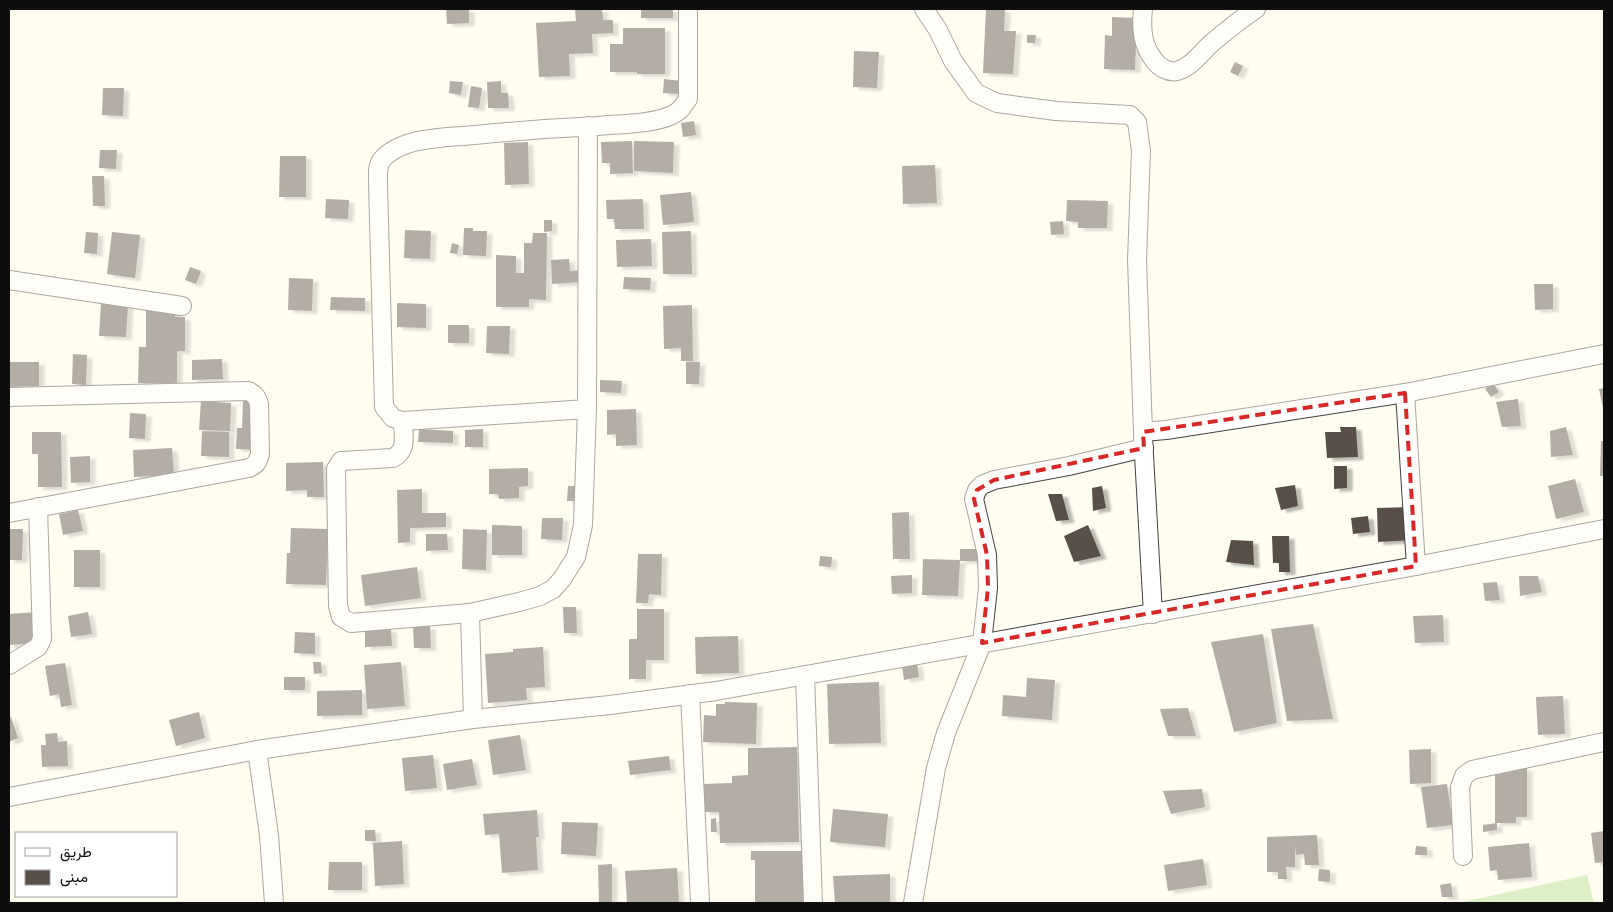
<svg xmlns="http://www.w3.org/2000/svg" width="1613" height="912" viewBox="0 0 1613 912" font-family="Georgia,Vazirmatn,serif">
<style>
.forest{fill:#b4e192}
.building{fill:#584f49;filter:url(#shadow)}
.lines{fill:none;stroke-linecap:round;stroke-linejoin:round}
.minor-casing{stroke:#414141;stroke-width:20}
.minor{stroke:#fff;stroke-width:18}
.marked{fill:none;stroke:#d62828;stroke-width:4;stroke-dasharray:10 6;stroke-linejoin:round}
</style>
<defs>
<filter id="shadow"><feDropShadow dx="5.5" dy="3" stdDeviation="1" flood-color="#0004"/></filter>
</defs>
<rect width="100%" height="100%" fill="#fffcf0"/>
<polygon class="forest" points="1587,875 1594,903 1458,903"/>
<g class="building">
<polygon points="446,9 469,9 469,23 447,24"/>
<polygon points="575,9 602,9 603,20 613,20 613,33 592,34 593,53 569,54 570,76 539,77 536,23 576,21"/>
<rect x="641" y="9" width="32" height="9"/>
<polygon points="986,9 1005,9 1004,31 1016,31 1013,74 983,73"/>
<polygon points="1112,17 1137,18 1135,70 1104,69 1105,35 1112,36"/>
<polygon points="623,28 665,28 665,74 637,74 637,72 610,72 610,44 623,44"/>
<polygon points="1027,35 1036,35 1035,43 1027,43"/>
<polygon points="854,51 879,52 877,88 853,87"/>
<polygon points="1235,62 1243,66 1238,76 1230,72"/>
<polygon points="664,79 682,81 681,94 663,93"/>
<polygon points="450,81 463,82 461,95 449,93"/>
<polygon points="501,81 501,93 508,93 509,108 488,108 487,82"/>
<polygon points="471,86 482,88 479,108 468,107"/>
<polygon points="103,88 124,88 123,116 102,115"/>
<polygon points="694,121 696,135 683,137 681,123"/>
<polygon points="632,141 633,173 610,174 610,163 602,163 601,142"/>
<polygon points="634,141 674,142 673,173 634,171"/>
<polygon points="528,142 529,184 505,185 504,143"/>
<polygon points="100,150 117,150 116,169 99,168"/>
<polygon points="280,156 306,156 306,197 279,197"/>
<polygon points="935,165 937,203 903,204 902,166"/>
<polygon points="92,176 104,176 105,206 93,206"/>
<polygon points="691,192 694,222 663,225 660,195"/>
<polygon points="326,199 349,200 348,219 325,218"/>
<polygon points="643,199 644,229 615,229 614,219 607,219 606,200"/>
<polygon points="1067,200 1108,201 1107,228 1078,228 1078,222 1066,221"/>
<polygon points="544,220 552,220 552,231 544,232"/>
<polygon points="1063,221 1064,234 1051,235 1050,222"/>
<polygon points="464,228 473,228 473,231 487,231 486,256 463,255"/>
<polygon points="405,230 431,231 430,259 404,258"/>
<polygon points="691,231 692,274 663,274 662,232"/>
<polygon points="86,232 98,233 97,254 84,253"/>
<polygon points="112,232 140,235 135,278 107,274"/>
<polygon points="533,233 547,233 546,300 529,299 529,307 496,307 496,255 516,256 516,273 524,273 524,243 532,243"/>
<polygon points="651,239 652,266 617,267 616,240"/>
<polygon points="452,243 459,245 457,254 450,253"/>
<polygon points="569,259 570,271 580,270 580,282 552,284 551,260"/>
<polygon points="190,267 201,271 196,284 185,280"/>
<polygon points="624,277 651,278 650,290 623,289"/>
<polygon points="289,278 313,279 312,311 288,310"/>
<polygon points="1534,284 1553,284 1553,309 1535,310"/>
<polygon points="331,297 365,298 365,311 330,310"/>
<polygon points="397,303 426,304 426,328 397,327"/>
<polygon points="101,304 128,305 126,337 99,336"/>
<polygon points="692,305 693,361 681,361 681,348 664,349 663,306"/>
<polygon points="146,308 175,308 175,317 185,317 185,351 177,351 177,383 138,383 139,347 146,347"/>
<rect x="448" y="325" width="21" height="18"/>
<polygon points="487,326 510,326 509,354 486,353"/>
<polygon points="73,354 87,355 86,385 72,384"/>
<polygon points="222,359 223,379 192,380 192,360"/>
<polygon points="9,362 39,362 39,386 9,387"/>
<polygon points="686,362 700,362 699,384 686,384"/>
<polygon points="600,380 622,381 621,393 600,392"/>
<polygon points="1493,383 1499,392 1491,397 1485,389"/>
<polygon points="1604,388 1604,408 1603,408 1599,389"/>
<polygon points="1518,399 1521,426 1502,427 1496,402"/>
<polygon points="201,401 231,403 230,431 199,430"/>
<polygon points="243,401 262,401 260,450 236,449 237,428 242,428"/>
<polygon points="636,409 637,445 616,446 616,434 607,435 607,410"/>
<polygon points="130,413 146,414 145,439 129,438"/>
<polygon points="1340,427 1356,427 1358,457 1327,458 1325,432 1341,432"/>
<polygon points="1566,427 1573,455 1551,457 1550,431"/>
<polygon points="419,429 453,431 453,443 418,442"/>
<polygon points="483,429 483,447 465,447 465,430"/>
<polygon points="202,431 229,432 229,457 201,456"/>
<polygon points="32,432 61,432 62,487 38,487 38,454 32,454"/>
<polygon points="1601,441 1604,441 1604,476 1600,476"/>
<polygon points="172,448 174,475 134,477 133,450"/>
<polygon points="90,456 90,482 71,483 70,457"/>
<polygon points="323,462 324,497 307,497 307,490 286,491 286,463"/>
<polygon points="1334,466 1347,466 1347,488 1334,489"/>
<polygon points="528,468 528,486 519,487 519,498 499,499 498,494 489,494 489,469"/>
<polygon points="1575,479 1584,512 1556,519 1548,486"/>
<polygon points="1295,485 1298,506 1281,510 1275,488"/>
<polygon points="568,486 579,486 579,501 567,501"/>
<polygon points="1102,486 1106,508 1093,511 1092,488"/>
<polygon points="422,489 422,513 446,513 446,527 410,528 410,542 398,543 397,490"/>
<polygon points="1048,494 1062,494 1069,520 1056,521"/>
<polygon points="1413,507 1414,540 1378,542 1377,508"/>
<polygon points="78,510 83,531 63,535 59,514"/>
<polygon points="909,512 910,559 893,559 892,513"/>
<polygon points="1368,516 1370,532 1353,534 1351,518"/>
<polygon points="542,518 563,518 562,540 541,539"/>
<polygon points="492,525 522,526 522,555 492,555"/>
<polygon points="1088,525 1101,556 1074,562 1064,536"/>
<polygon points="291,528 328,529 326,585 286,584 287,553 290,553"/>
<polygon points="9,529 23,529 22,560 9,560"/>
<polygon points="463,529 487,530 486,570 462,569"/>
<polygon points="426,534 447,534 448,550 426,551"/>
<polygon points="1272,536 1289,536 1290,572 1279,572 1279,563 1273,563"/>
<polygon points="1231,540 1253,541 1254,565 1226,562"/>
<rect x="960" y="549" width="17" height="12"/>
<rect x="74" y="550" width="26" height="37"/>
<polygon points="638,554 662,554 661,595 649,594 648,603 636,603"/>
<polygon points="820,556 832,557 831,567 819,566"/>
<polygon points="923,559 960,560 958,596 922,595"/>
<polygon points="417,567 421,598 365,606 361,575"/>
<polygon points="912,575 912,593 892,594 891,576"/>
<polygon points="1519,576 1538,576 1542,592 1520,596"/>
<polygon points="1497,582 1500,600 1485,601 1483,583"/>
<polygon points="563,607 576,607 577,633 564,633"/>
<polygon points="637,609 664,609 664,660 646,660 646,679 629,679 629,639 637,639"/>
<polygon points="36,612 39,643 9,645 9,614"/>
<polygon points="88,612 92,634 71,637 68,616"/>
<polygon points="1443,615 1444,642 1415,643 1413,616"/>
<polygon points="1313,624 1333,719 1287,721 1271,629"/>
<polygon points="413,626 430,626 431,648 414,648"/>
<polygon points="391,629 392,646 365,647 365,630"/>
<polygon points="295,632 315,633 315,654 294,653"/>
<polygon points="1263,634 1277,723 1234,732 1211,642"/>
<polygon points="738,636 739,673 696,674 695,637"/>
<polygon points="543,647 545,687 526,688 527,700 488,703 485,654 513,652 513,649"/>
<polygon points="313,662 321,662 322,673 314,674"/>
<polygon points="401,662 405,706 367,709 364,665"/>
<polygon points="65,663 72,705 61,707 59,694 50,696 45,666"/>
<polygon points="917,663 919,677 904,680 902,666"/>
<rect x="284" y="677" width="21" height="13"/>
<polygon points="1027,678 1055,680 1052,720 1002,716 1003,695 1026,697"/>
<polygon points="879,682 881,743 829,744 827,684"/>
<polygon points="362,690 362,715 317,716 317,691"/>
<polygon points="1563,696 1565,734 1538,735 1536,697"/>
<polygon points="725,702 757,703 756,744 703,742 704,715 716,716 716,704 725,704"/>
<polygon points="1188,708 1196,736 1168,736 1160,709"/>
<polygon points="199,712 205,738 176,746 169,720"/>
<polygon points="11,717 18,738 9,742 9,718"/>
<polygon points="57,733 58,742 67,741 68,766 42,767 41,745 46,745 45,734"/>
<polygon points="520,735 526,770 493,775 488,740"/>
<polygon points="797,747 799,842 720,843 719,812 704,812 704,784 732,783 732,776 748,775 748,748"/>
<polygon points="1431,749 1431,783 1410,784 1409,750"/>
<polygon points="433,755 437,788 405,791 402,758"/>
<polygon points="669,756 671,770 630,775 628,761"/>
<polygon points="472,759 477,785 447,790 443,764"/>
<polygon points="1495,768 1527,768 1527,817 1516,817 1516,823 1495,823"/>
<polygon points="1447,784 1453,825 1427,828 1421,787"/>
<polygon points="1202,789 1205,807 1171,814 1163,791"/>
<polygon points="833,809 888,814 885,847 830,842"/>
<polygon points="537,810 539,837 536,837 538,870 502,873 499,834 485,835 483,814"/>
<polygon points="716,818 717,832 711,832 711,819"/>
<polygon points="562,822 598,823 596,856 561,854"/>
<polygon points="1497,823 1497,830 1483,832 1483,825"/>
<polygon points="365,830 375,830 376,841 365,841"/>
<polygon points="1604,831 1604,862 1595,863 1591,833"/>
<polygon points="1317,835 1319,865 1305,865 1304,854 1296,855 1295,845 1295,867 1286,867 1287,879 1278,879 1278,872 1267,872 1267,837"/>
<polygon points="402,841 404,884 375,886 373,843"/>
<polygon points="1529,843 1532,877 1498,880 1497,870 1490,871 1488,847"/>
<polygon points="1416,846 1427,847 1427,855 1415,855"/>
<polygon points="751,851 805,851 804,903 755,903 755,860 751,860"/>
<polygon points="1203,859 1207,885 1168,891 1164,865"/>
<polygon points="329,862 362,862 362,890 328,890"/>
<polygon points="612,864 612,903 599,903 598,865"/>
<polygon points="677,868 679,903 627,903 625,871"/>
<polygon points="1319,869 1330,870 1330,882 1318,881"/>
<polygon points="890,874 890,903 835,903 833,876"/>
<polygon points="1451,883 1453,897 1442,897 1440,885"/>
</g>
<g class="lines">
<g class="minor-casing">
<g id="minor">
<polyline points="924,9 938,30 953,61 976,93 997,103 1056,111 1130,115 1137,122 1141,151 1137,260 1143,432 1166,430 1405,393 1604,354"/>
<path d="M1143 9C1141 28 1142 45 1154 60 1159 67 1168 73 1177 71 1192 67 1202 51 1213 42 1227 30 1241 19 1256 9"/>
<path d="M588 126 587 409 403 421 393 418 384 407 378 183C378 176 377 167 381 161 387 152 401 146 410 143 431 137 454 137 475 135 515 131 556 128 597 126 618 124 654 124 672 115 680 112 683 106 688 99V9"/>
<polyline points="9,280 182,306"/>
<polyline points="1405,393 1416,566"/>
<path d="M9 397 248 391C255 394 257 397 259 404L260 454C258 462 256 465 249 468L9 513"/>
<path d="M403 421C403 436 408 450 393 458L341 461 336 469 338 606 341 617 351 623 470 613 519 602 540 596 553 589 562 579 576 557 583 525 587 409"/>
<polyline points="1143,437 1153,614"/>
<polyline points="470,613 473,719"/>
<polyline points="9,665 38,647 42,639 38,507"/>
<polyline points="805,675 813,903"/>
<polyline points="690,694 700,903"/>
<polyline points="9,797 257,750"/>
<polyline points="1463,856 1460,787 1464,776 1472,770 1604,742"/>
<polyline points="274,903 269,835 257,750 473,719 610,705 716,691 1416,566 1604,529"/>
<polyline points="913,903 936,768 946,733 982,643 988,588 987,555 974,499 977,490 982,485 994,480 1069,466 1144,448"/>
</g>
</g>
<use href="#minor" class="minor"/>
</g>
<path d="M0 0H1613V912H0ZM1405 393 1416 566 982 643 988 588 987 555 974 499 977 490 994 480 1144 448 1143 432Z" fill="#fffcf0" fill-opacity=".55" fill-rule="evenodd"/>
<path class="marked" d="M1405 393 1416 566 982 643 988 588 987 555 974 499 977 490 994 480 1144 448 1143 432Z"/>
<rect width="1613" height="912" fill="none" stroke="#0e0e0e" stroke-width="20"/>
<rect x="15" y="832" width="162" height="65" fill="#ffffff" stroke="#9f9f9f"/>
<rect x="25" y="848" width="25" height="8" fill="#ffffff" stroke="#9f9f9f"/>
<text x="60" y="857" font-size="15" fill="#0e0e0e">طريق</text>
<rect x="25" y="870" width="25" height="15" fill="#584f49" stroke="#9f9f9f"/>
<text x="60" y="882" font-size="15" fill="#0e0e0e">مبنى</text>
</svg>
